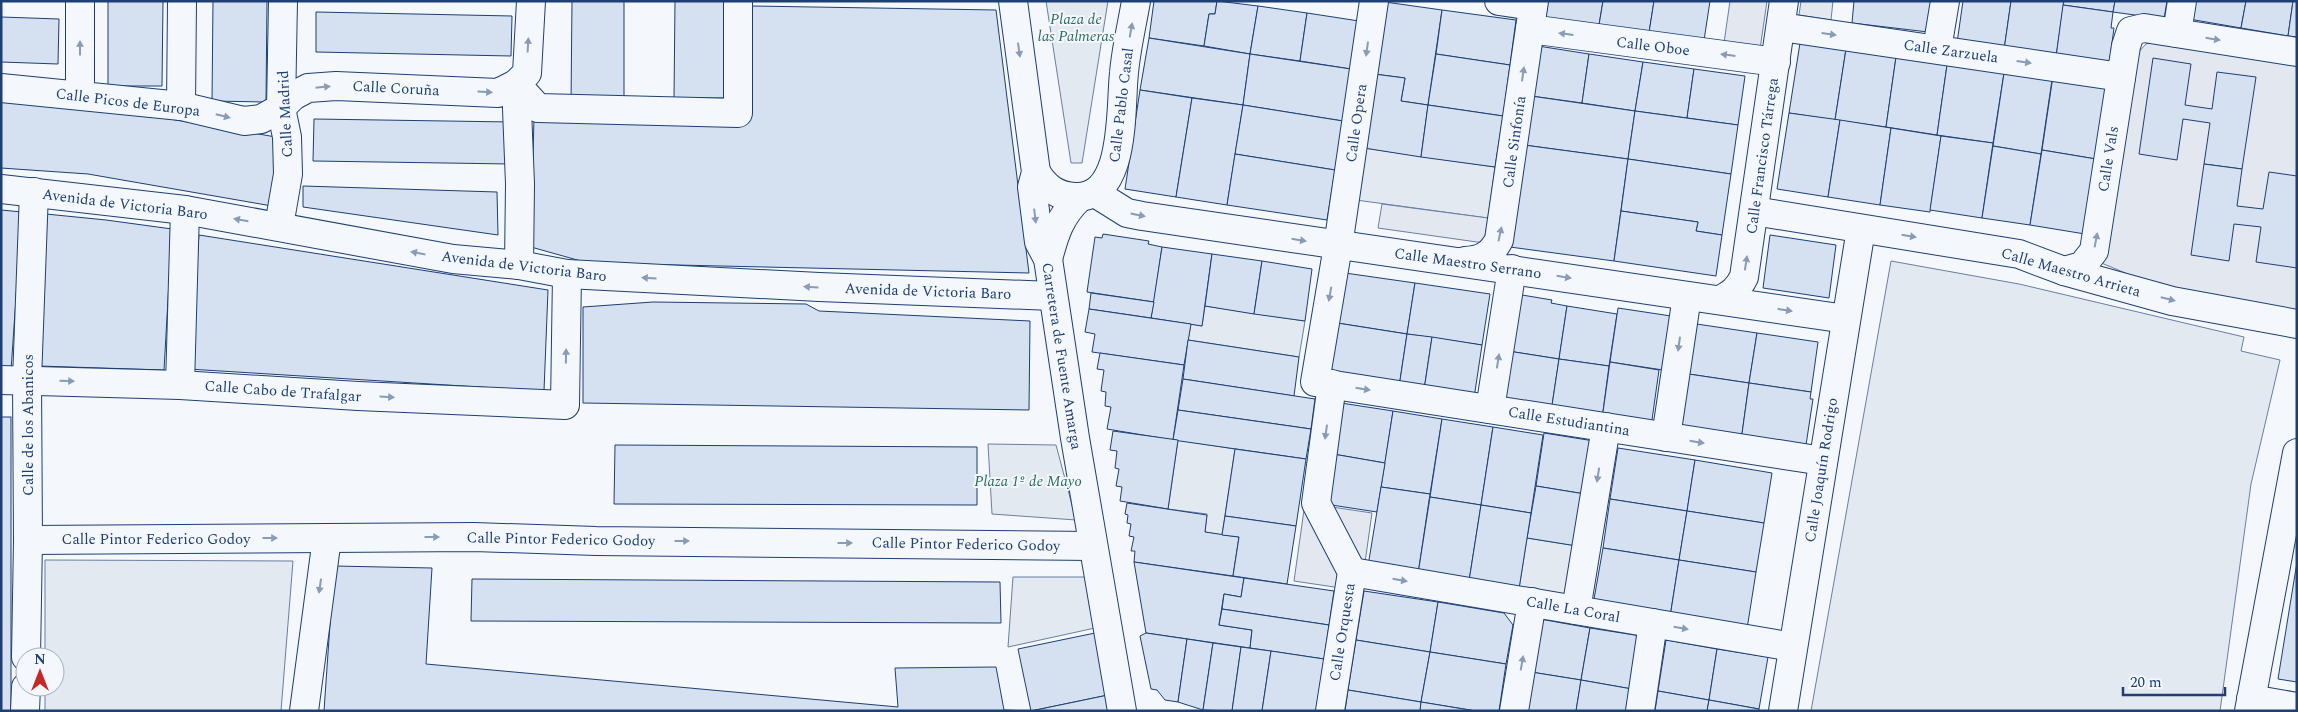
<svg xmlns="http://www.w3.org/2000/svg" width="2298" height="712" viewBox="0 0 2298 712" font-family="Spectral,serif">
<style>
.green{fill:#e3e9f0;stroke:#687fa3}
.parking{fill:#e3e8f0;stroke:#687fa3}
.building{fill:#d5e0f0;stroke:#1d3f73}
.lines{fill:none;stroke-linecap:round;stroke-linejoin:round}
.minor-casing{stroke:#1d3f73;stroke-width:30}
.minor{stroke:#f4f7fb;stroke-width:28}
.oneway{fill:#889bb7}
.labels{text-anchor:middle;stroke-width:4;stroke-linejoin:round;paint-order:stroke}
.park-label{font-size:15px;font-style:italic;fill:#2c6c60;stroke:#f4f7fb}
.street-label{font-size:15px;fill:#1d3f73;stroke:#f4f7fb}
</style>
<rect width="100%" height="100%" fill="#f4f7fb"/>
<g class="green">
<polygon points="1046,1 1108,1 1082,163 1071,163"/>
<polygon points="1364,148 1495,167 1488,218 1356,200"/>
<polygon points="1891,261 2019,284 2244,337 2241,351 2280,360 2251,484 2220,711 1811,711"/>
<polygon points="1205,306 1305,321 1299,357 1188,340 1191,324 1202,326"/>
<polygon points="1178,440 1235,449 1222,535 1205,532 1207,514 1168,509"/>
<polygon points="988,444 1056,445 1076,520 992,514"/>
<polygon points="1527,538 1577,546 1569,597 1519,589"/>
<polygon points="45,560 293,561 281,711 45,711 45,687 55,687 55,657 45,657"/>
<polygon points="1013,577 1085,577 1095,628 1008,647"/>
</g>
<g class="parking">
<polygon points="1730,1 1767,1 1759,56 1723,50"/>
<polygon points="1801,1 1833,1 1831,20 1799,15"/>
<polygon points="2154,42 2297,62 2297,311 2171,292 2099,262 2135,56 2146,44"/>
<polygon points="1382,204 1488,218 1484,243 1378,228"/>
<polygon points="1305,503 1372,513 1361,591 1294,581"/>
</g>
<g class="building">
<polygon points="108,1 163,1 162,86 108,86"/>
<polygon points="213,1 267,1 266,102 212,101"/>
<polygon points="572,1 624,1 624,103 571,103"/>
<polygon points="675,1 725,1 725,98 674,98"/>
<polygon points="1154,1 1217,1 1215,14 1209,14 1204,46 1149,38"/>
<polygon points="1217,1 1258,6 1250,54 1204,46 1209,14 1215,14"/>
<polygon points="1548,1 1603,1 1598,31 1544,23"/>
<polygon points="1603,1 1654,1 1648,39 1598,31"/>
<polygon points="1654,1 1710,1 1703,47 1648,39"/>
<polygon points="1854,1 1932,1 1928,32 1852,23"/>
<polygon points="1963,1 2011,1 2004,50 1957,43"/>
<polygon points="2011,1 2064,1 2056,57 2004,50"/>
<polygon points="2064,1 2115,1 2113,12 2063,5"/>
<polygon points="2115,1 2167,1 2164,19 2113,12"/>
<polygon points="2192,1 2246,1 2241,28 2189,19"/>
<polygon points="2246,1 2293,1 2288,36 2241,28"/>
<polygon points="2293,1 2297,1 2297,37 2288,36"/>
<polygon points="1385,2 1442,10 1428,105 1401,101 1405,78 1374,74"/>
<polygon points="2063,5 2113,12 2111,28 2114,28 2109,65 2056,57"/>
<polygon points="752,6 996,10 1029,273 588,263 531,247 534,116 747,123"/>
<polygon points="1258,6 1307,13 1300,61 1250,54"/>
<polygon points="1442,10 1516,20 1510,65 1436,54"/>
<polygon points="316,12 512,16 511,56 316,52"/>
<polygon points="1307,13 1359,21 1351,69 1300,61"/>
<polygon points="1,17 59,19 58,64 1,62"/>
<polygon points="1149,38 1250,54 1243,105 1140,90"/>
<polygon points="1800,43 1846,49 1835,120 1789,113"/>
<polygon points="1538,46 1589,54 1582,103 1531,96"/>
<polygon points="1846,49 1896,57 1886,127 1835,120"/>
<polygon points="1250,54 1351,69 1343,121 1243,105"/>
<polygon points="1436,54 1510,65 1503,116 1428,105"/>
<polygon points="1589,54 1643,62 1635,111 1582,103"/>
<polygon points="1896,57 1947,65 1937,135 1886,127"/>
<polygon points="2153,58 2191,64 2185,105 2212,109 2217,72 2256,77 2242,169 2204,164 2210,123 2183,119 2177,160 2139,154"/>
<polygon points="1643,62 1694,69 1687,118 1635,111"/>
<polygon points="1947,65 2004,73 1993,143 1937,135"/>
<polygon points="1694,69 1745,76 1738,125 1687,118"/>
<polygon points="2004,73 2052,80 2041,154 1993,146"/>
<polygon points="1374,74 1405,78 1401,101 1428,105 1421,157 1364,148"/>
<polygon points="2053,76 2107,84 2096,159 2042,150"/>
<polygon points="1140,90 1192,98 1176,197 1125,189"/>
<polygon points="1531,96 1635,111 1628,159 1524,145"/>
<polygon points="1192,98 1243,105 1227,205 1176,197"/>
<polygon points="1,101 170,119 276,137 272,206 88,174 1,168"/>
<polygon points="1243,105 1343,121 1335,170 1235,154"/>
<polygon points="1428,105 1503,116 1495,167 1421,157"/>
<polygon points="1635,111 1738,125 1731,174 1628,159"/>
<polygon points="1789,113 1840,120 1828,197 1777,189"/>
<polygon points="314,119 512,122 511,164 313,161"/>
<polygon points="1840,120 1891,128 1880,205 1828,197"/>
<polygon points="1891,128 1941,136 1930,212 1880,205"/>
<polygon points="1941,136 1993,143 1982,218 1930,210"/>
<polygon points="1524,145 1628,159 1614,261 1510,247"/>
<polygon points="1993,146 2041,154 2030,225 1982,218"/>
<polygon points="2042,150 2096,159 2085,234 2030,225"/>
<polygon points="1235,154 1335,170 1327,220 1227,205"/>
<polygon points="1628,159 1731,174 1722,235 1696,231 1698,222 1621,211"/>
<polygon points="2204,164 2242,169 2237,206 2263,209 2269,172 2297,176 2297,268 2256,262 2261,227 2234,224 2229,261 2191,255"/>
<polygon points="303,186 497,192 498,235 303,207"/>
<polygon points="1,210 22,212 11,370 1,370"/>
<polygon points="1621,211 1698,222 1696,231 1722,235 1716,276 1614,261"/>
<polygon points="46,214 106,220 172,229 164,370 39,366"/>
<polygon points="1103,234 1149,241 1148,244 1162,247 1154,302 1087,292 1095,237 1102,238"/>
<polygon points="199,235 548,290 544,391 188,369"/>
<polygon points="1770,235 1836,245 1829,298 1763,288"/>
<polygon points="1162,247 1212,254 1202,326 1151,318"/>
<polygon points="1212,254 1262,261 1254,314 1205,306"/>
<polygon points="1262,261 1312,269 1305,321 1254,314"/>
<polygon points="1338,272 1415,283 1407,334 1331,322"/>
<polygon points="1415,283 1490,294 1482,345 1407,334"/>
<polygon points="1091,293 1154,302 1151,318 1089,309"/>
<polygon points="1516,294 1552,300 1551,303 1567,306 1559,359 1508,351"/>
<polygon points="653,302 806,304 819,311 1030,321 1029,410 583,403 583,307"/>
<polygon points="1567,306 1617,314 1609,366 1559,359"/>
<polygon points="1618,308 1671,316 1663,370 1610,362"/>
<polygon points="1089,309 1191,324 1184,365 1092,352 1095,334 1085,332"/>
<polygon points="1331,322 1407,334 1399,387 1323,376"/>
<polygon points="1690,323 1757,333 1749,383 1682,373"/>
<polygon points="1757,333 1818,342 1811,392 1749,383"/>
<polygon points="1407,334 1432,337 1424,390 1399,387"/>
<polygon points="1432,337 1482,345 1474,398 1424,390"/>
<polygon points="1188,340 1299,357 1294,396 1183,379"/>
<polygon points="1508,351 1559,359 1551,412 1500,404"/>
<polygon points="1100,353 1184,365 1173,440 1107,429 1111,407 1105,406 1106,392 1101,391 1104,370 1097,369"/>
<polygon points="1559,359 1609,366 1602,419 1551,412"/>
<polygon points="1610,362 1659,370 1651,427 1602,419"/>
<polygon points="1682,373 1749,383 1741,441 1674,432"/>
<polygon points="1183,379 1315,399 1311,429 1178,410"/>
<polygon points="1749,383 1811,392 1810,399 1813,399 1806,445 1741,441"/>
<polygon points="1341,403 1393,411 1385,463 1333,454"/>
<polygon points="1178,410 1311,429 1306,459 1173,440"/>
<polygon points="1393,411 1442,419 1430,494 1381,487"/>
<rect x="1" y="417" width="10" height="294"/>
<polygon points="1442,419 1493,427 1481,505 1430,497"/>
<polygon points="1493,427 1543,435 1531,513 1481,505"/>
<polygon points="1113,431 1178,440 1168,509 1120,501 1122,487 1116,486 1119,469 1115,468 1117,451 1110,450"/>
<polygon points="1544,433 1594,441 1585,494 1536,486"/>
<polygon points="615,445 977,447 977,505 614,504"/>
<polygon points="1618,448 1695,460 1687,511 1610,499"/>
<polygon points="1235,449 1306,459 1296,526 1225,516"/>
<polygon points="1333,454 1385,463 1377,512 1325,504"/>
<polygon points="1695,460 1772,473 1764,523 1687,511"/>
<polygon points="1536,486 1585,494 1577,546 1527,538"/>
<polygon points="1381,487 1430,494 1418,574 1368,566"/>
<polygon points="1430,497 1481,505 1469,581 1418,574"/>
<polygon points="1610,499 1687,511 1679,560 1603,548"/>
<polygon points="1127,503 1207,515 1205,532 1239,537 1233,576 1134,562 1135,551 1131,551 1134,537 1129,536 1131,524 1127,523 1128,515 1125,514"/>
<polygon points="1481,505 1531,513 1519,589 1469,581"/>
<polygon points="1687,511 1764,523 1756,572 1679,560"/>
<polygon points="1225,516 1296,526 1287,584 1233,576 1239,537 1222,535"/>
<polygon points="1603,548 1679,560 1670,617 1593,605"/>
<polygon points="1679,560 1756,572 1747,629 1670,617"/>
<polygon points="1134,562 1244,578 1241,597 1224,594 1219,625 1252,630 1250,648 1146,633"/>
<polygon points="2297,562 2297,682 2278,679"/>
<polygon points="334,566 432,568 426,664 898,707 895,668 996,667 1004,710 1029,711 324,711"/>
<polygon points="1244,578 1334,591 1329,625 1222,609 1224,594 1241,597"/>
<polygon points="472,579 1000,582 1001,623 471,621"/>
<polygon points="1364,591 1438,602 1430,652 1356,640"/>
<polygon points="1438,602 1504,613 1513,625 1506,664 1430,652"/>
<polygon points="1222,609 1329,625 1324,659 1250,648 1252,630 1219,625"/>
<polygon points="1540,619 1590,628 1581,680 1531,672"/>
<polygon points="1590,628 1641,636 1632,689 1581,680"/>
<polygon points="1095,633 1108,695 1031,711 1018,649"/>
<polygon points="1146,633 1187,639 1178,702 1165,700 1157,690 1151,689 1140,636"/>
<polygon points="1187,639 1213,643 1203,710 1178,702"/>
<polygon points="1356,640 1430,652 1421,702 1348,690"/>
<polygon points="1666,640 1717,649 1709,700 1658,691"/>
<polygon points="1213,643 1241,647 1232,711 1203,710"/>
<polygon points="1241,647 1271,651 1262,711 1232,711"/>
<polygon points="1717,649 1768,657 1759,709 1709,700"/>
<polygon points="1271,651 1324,659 1316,711 1262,711"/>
<polygon points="1430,652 1506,664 1499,711 1476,711 1421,702"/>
<polygon points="1531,672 1581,680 1576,711 1525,711"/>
<polygon points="1581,680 1632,689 1629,711 1576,711"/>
<polygon points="1348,690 1421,702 1420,711 1345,711"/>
<polygon points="1658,691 1709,700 1707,711 1655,711"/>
<polygon points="1108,695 1110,711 1031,711"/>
<polygon points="1709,700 1759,709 1759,711 1707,711"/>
<polygon points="1421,702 1476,711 1420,711"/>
</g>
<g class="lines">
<g class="minor-casing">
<g id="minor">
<polyline points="1013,1 1036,172 1032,187 1039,242 1048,259 1075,438 1122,711"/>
<polyline points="1374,1 1338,246 1315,382 1823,461"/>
<polyline points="1499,1 1533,6"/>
<polyline points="1781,27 2121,77"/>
<polyline points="1530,29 1776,62"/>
<polyline points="2177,33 2182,1"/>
<polyline points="1937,49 1945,1"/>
<polyline points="516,84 538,108 738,113 738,1"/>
<polyline points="516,84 520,184 519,265"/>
<polyline points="1,88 181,106 244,121 261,119 281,108 293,96 308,88 336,86 498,93 516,84 527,73 531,1"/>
<polyline points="80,95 80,1"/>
<polyline points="181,106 182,1"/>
<path d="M1036 172C1045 187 1056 196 1075 197 1127 199 1120 107 1124 73 1126 49 1132 25 1136 1"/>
<polyline points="1,189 185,210 453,259 519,265 567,274 819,287 1052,296"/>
<path d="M1095 193 1127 213 1142 216C1377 251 1612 283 1846 319"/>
<polyline points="1754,211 2019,254 2064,271 2172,301 2297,324"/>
<polyline points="279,226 288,174 287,137 281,108 283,1"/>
<path d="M1048 259C1055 233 1060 216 1080 197"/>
<path d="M1465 261C1482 260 1491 255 1499 240L1534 1"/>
<polyline points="2064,271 2082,266 2094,251 2126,46 2131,31 2144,28 2297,52"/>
<path d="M1720 300C1732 294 1738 289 1744 277L1784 1"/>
<polyline points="1,380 180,385 358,396 565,405 567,274"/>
<polyline points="180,385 185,210"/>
<polyline points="1490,409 1512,269"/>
<polyline points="1666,437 1687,296"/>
<polyline points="28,540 474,537 596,541 1093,546"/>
<polyline points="1352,572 1793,647"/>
<polyline points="1576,610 1606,427"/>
<polyline points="26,657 28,540 27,380 34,192"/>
<polyline points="2251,699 2297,707"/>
<polyline points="25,711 26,687"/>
<polyline points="304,711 327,538"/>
<polyline points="1330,711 1352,572 1316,503 1332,384"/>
<polyline points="1514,711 1532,602"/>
<polyline points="1640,711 1653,623"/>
<polyline points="1783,711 1861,229"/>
<polyline points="2249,711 2297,453"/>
</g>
</g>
<use href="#minor" class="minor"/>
</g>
<defs><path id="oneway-solid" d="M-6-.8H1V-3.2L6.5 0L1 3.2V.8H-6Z" transform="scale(1.25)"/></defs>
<g class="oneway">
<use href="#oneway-solid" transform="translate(1131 30) rotate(-80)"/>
<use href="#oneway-solid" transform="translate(1566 34) rotate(-173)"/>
<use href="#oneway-solid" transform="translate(1829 34) rotate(8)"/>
<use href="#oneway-solid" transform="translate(2213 39) rotate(9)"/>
<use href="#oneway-solid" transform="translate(528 45) rotate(-87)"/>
<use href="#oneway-solid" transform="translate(80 48) rotate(-90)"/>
<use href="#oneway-solid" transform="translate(1367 49) rotate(98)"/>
<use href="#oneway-solid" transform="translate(1019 50) rotate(82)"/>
<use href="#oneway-solid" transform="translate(1728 55) rotate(-173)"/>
<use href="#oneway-solid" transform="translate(2024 62) rotate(8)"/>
<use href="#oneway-solid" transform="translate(1523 74) rotate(-82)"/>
<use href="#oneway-solid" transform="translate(323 87) rotate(-6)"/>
<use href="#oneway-solid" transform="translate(485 92) rotate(3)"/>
<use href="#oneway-solid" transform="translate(223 116) rotate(14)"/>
<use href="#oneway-solid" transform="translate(1138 215) rotate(11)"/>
<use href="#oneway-solid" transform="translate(1035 216) rotate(83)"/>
<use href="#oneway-solid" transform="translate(241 220) rotate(-170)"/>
<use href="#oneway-solid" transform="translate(1500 234) rotate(-78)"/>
<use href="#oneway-solid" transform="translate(1909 236) rotate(9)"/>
<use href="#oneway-solid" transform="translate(1299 240) rotate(9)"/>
<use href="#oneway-solid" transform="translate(2096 240) rotate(-79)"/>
<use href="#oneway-solid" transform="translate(418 253) rotate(-169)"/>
<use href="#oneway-solid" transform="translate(1746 263) rotate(-81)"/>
<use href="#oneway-solid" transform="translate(1564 277) rotate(9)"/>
<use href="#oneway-solid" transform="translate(649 278) rotate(-177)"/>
<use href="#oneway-solid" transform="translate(811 287) rotate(-177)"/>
<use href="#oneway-solid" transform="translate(1330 294) rotate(100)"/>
<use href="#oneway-solid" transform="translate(2168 299) rotate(14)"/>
<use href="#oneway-solid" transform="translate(1785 310) rotate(9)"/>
<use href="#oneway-solid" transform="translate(1679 344) rotate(98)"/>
<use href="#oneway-solid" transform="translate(566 356) rotate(-89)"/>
<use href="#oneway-solid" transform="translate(1498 361) rotate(-81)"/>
<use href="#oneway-solid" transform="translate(67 381) rotate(2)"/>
<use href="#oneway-solid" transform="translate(1363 389) rotate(9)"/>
<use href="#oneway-solid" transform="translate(387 397) rotate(3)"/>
<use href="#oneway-solid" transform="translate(1326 432) rotate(98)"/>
<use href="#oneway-solid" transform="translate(1697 442) rotate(9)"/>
<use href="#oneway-solid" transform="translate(1598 475) rotate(99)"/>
<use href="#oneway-solid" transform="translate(432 537)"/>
<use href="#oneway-solid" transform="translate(270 538)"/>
<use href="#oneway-solid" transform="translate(682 541)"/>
<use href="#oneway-solid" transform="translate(845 543)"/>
<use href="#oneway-solid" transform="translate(1400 580) rotate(10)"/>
<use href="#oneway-solid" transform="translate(320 586) rotate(98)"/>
<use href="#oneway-solid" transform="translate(1681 628) rotate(10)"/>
<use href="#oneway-solid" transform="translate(1522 663) rotate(-80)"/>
</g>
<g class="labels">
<g class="park-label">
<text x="1076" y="24">Plaza de<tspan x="1076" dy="17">las Palmeras</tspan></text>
<text x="1028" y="486">Plaza 1º de Mayo</text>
</g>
<g class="street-label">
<text transform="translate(1653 46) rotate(7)" y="5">Calle Oboe</text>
<text transform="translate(1951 51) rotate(8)" y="5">Calle Zarzuela</text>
<text transform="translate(396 88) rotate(3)" y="5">Calle Coruña</text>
<text transform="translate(128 102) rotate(7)" y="5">Calle Picos de Europa</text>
<text transform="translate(1121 105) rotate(-83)" y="5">Calle Pablo Casal</text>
<text transform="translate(285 114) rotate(-93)" y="5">Calle Madrid</text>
<text transform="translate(1356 123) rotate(-82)" y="5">Calle Opera</text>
<text transform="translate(1514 142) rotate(-82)" y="5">Calle Sinfonía</text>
<text transform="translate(1762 156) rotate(-82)" y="5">Calle Francisco Tárrega</text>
<text transform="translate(2108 159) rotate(-81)" y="5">Calle Vals</text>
<text transform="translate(125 204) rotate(7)" y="5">Avenida de Victoria Baro</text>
<text transform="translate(1468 263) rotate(8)" y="5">Calle Maestro Serrano</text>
<text transform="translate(524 266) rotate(7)" y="5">Avenida de Victoria Baro</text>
<text transform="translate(2071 272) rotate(16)" y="5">Calle Maestro Arrieta</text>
<text transform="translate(928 291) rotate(2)" y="5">Avenida de Victoria Baro</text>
<text transform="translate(1062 356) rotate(81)" y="5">Carretera de Fuente Amarga</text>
<text transform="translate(283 391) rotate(4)" y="5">Calle Cabo de Trafalgar</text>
<text transform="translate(1569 421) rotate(9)" y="5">Calle Estudiantina</text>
<text transform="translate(28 425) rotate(-90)" y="5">Calle de los Abanicos</text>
<text transform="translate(1821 470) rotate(-81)" y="5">Calle Joaquín Rodrigo</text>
<text x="156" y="544">Calle Pintor Federico Godoy</text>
<text transform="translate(561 539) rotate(1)" y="5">Calle Pintor Federico Godoy</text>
<text transform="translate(966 544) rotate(1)" y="5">Calle Pintor Federico Godoy</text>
<text transform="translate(1573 609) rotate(10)" y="5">Calle La Coral</text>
<text transform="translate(1342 632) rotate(-81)" y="5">Calle Orquesta</text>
</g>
</g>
<rect width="2298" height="712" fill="none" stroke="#1d3f73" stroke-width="5"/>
<g transform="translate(40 672)"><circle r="24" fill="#f4f7fb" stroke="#9eadc5"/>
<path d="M0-4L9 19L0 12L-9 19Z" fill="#c62828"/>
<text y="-8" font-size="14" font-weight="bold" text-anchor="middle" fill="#1d3f73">N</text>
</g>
<path d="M2123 687v8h102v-8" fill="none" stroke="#1d3f73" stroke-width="2.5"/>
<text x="2130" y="687" font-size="15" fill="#1d3f73" stroke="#f4f7fb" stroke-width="4" paint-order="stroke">20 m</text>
</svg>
